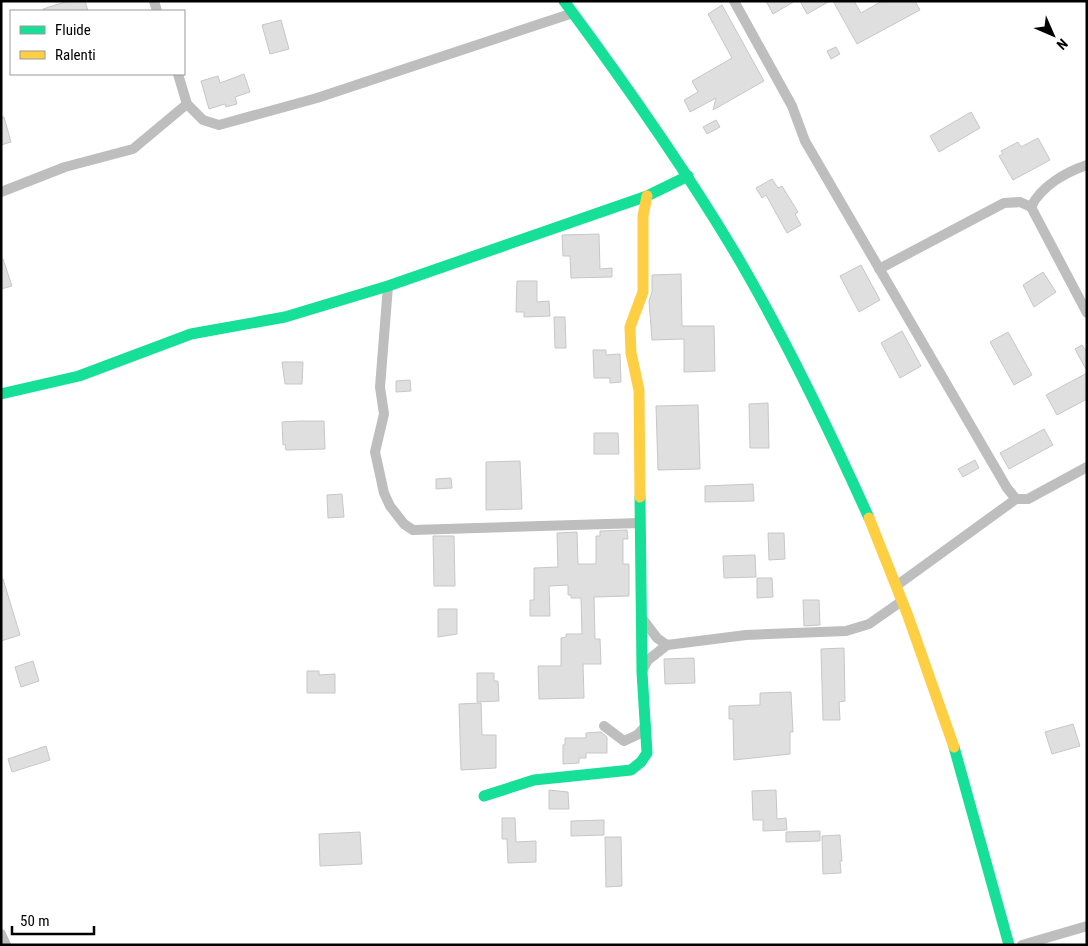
<svg xmlns="http://www.w3.org/2000/svg" width="1088" height="946" viewBox="0 0 1088 946" font-family="'Roboto Condensed',sans-serif">
<style>
.building{fill:#dfdfdf;stroke:#c7c7c7}
.lines{fill:none;stroke-linecap:round;stroke-linejoin:round}
.street{stroke:#bebebe;stroke-width:10}
.fast{stroke:#16e098;stroke-width:11}
.slow{stroke:#ffcf43;stroke-width:11}
</style>
<rect width="100%" height="100%" fill="#fff"/>
<g class="building">
<polygon points="68,1 85,1 88,11 43,11 43,9"/>
<polygon points="766,1 795,1 773,14"/>
<polygon points="800,1 830,1 807,14"/>
<polygon points="833,1 854,1 861,13 882,1 915,1 920,10 857,44"/>
<polygon points="722,5 764,81 713,110 716,98 690,112 684,100 698,92 692,81 732,58 708,14"/>
<polygon points="281,20 289,49 270,54 262,25"/>
<polygon points="836,47 840,54 831,59 827,51"/>
<polygon points="244,74 250,92 235,97 237,104 226,107 225,104 209,109 201,81 218,76 220,83"/>
<polygon points="971,112 980,128 939,152 930,136"/>
<polygon points="1,117 4,117 11,142 1,145"/>
<polygon points="716,120 720,127 707,134 703,127"/>
<polygon points="1038,138 1050,160 1013,180 999,156 1003,154 1001,151 1018,142 1021,147"/>
<polygon points="772,179 778,188 782,186 798,212 795,214 801,225 787,233 766,195 762,198 756,188"/>
<polygon points="599,234 600,269 612,268 612,277 571,278 570,256 563,256 562,235"/>
<polygon points="1,259 3,259 12,286 1,289"/>
<polygon points="861,265 880,300 859,312 840,276"/>
<polygon points="1043,272 1056,292 1034,307 1023,285"/>
<polygon points="681,274 682,326 714,326 715,371 684,372 684,339 652,340 649,301 652,292 652,275"/>
<polygon points="517,281 537,281 537,302 549,301 550,316 524,317 524,312 516,312"/>
<polygon points="554,317 565,317 566,348 555,348"/>
<polygon points="902,331 921,366 900,378 881,343"/>
<polygon points="1008,332 1032,375 1014,385 990,342"/>
<polygon points="1082,345 1087,353 1087,371 1075,349"/>
<polygon points="593,350 606,350 606,355 620,354 621,382 610,383 610,378 594,378"/>
<polygon points="282,362 303,362 302,384 285,384"/>
<polygon points="1087,373 1087,399 1057,415 1046,395"/>
<polygon points="410,380 411,391 396,392 396,381"/>
<polygon points="768,403 769,448 750,448 749,404"/>
<polygon points="698,405 700,469 658,470 656,406"/>
<polygon points="301,421 324,421 325,449 286,450 285,444 283,445 282,422"/>
<polygon points="1044,429 1053,445 1009,469 1000,453"/>
<polygon points="594,433 618,433 619,454 594,454"/>
<polygon points="975,460 979,468 963,477 958,469"/>
<polygon points="520,461 522,509 486,510 486,462"/>
<polygon points="451,478 452,488 436,489 436,479"/>
<polygon points="753,484 754,501 705,502 705,486"/>
<polygon points="342,494 344,517 328,518 327,495"/>
<polygon points="627,530 628,539 623,539 623,564 629,564 629,596 594,597 595,639 600,639 601,664 583,664 584,698 539,699 538,666 561,666 561,638 566,637 566,634 582,634 581,598 571,598 571,595 568,595 568,585 549,586 550,616 530,616 530,600 534,600 534,568 558,567 557,533 577,532 578,564 596,564 596,536 600,536 600,531"/>
<polygon points="768,533 784,533 785,559 769,560"/>
<polygon points="433,536 454,536 455,586 434,586"/>
<polygon points="755,555 756,577 724,578 723,556"/>
<polygon points="757,578 772,578 773,597 757,598"/>
<polygon points="1,579 3,579 20,635 1,641"/>
<polygon points="803,600 819,600 820,625 804,626"/>
<polygon points="438,609 457,609 457,634 438,637"/>
<polygon points="844,648 845,701 839,702 840,720 823,720 821,649"/>
<polygon points="694,658 695,683 665,684 664,659"/>
<polygon points="33,661 39,681 21,687 15,667"/>
<polygon points="307,671 319,671 319,675 335,674 335,693 307,693"/>
<polygon points="477,673 494,673 494,681 498,681 499,701 477,702"/>
<polygon points="791,692 793,732 790,732 790,754 734,760 733,719 729,719 729,706 760,705 760,693"/>
<polygon points="481,703 482,735 496,735 496,768 461,770 459,704"/>
<polygon points="1073,724 1080,746 1052,754 1045,732"/>
<polygon points="601,732 607,737 607,753 586,753 586,758 579,758 579,763 563,764 563,745 565,745 565,738 586,738 586,733"/>
<polygon points="46,746 50,760 12,772 8,759"/>
<polygon points="549,790 568,792 569,809 549,809"/>
<polygon points="776,790 777,819 786,818 787,830 763,831 763,820 753,820 752,791"/>
<polygon points="502,818 515,818 516,842 536,841 536,862 508,863 507,839 502,839"/>
<polygon points="604,820 604,835 571,836 571,821"/>
<polygon points="820,831 820,841 786,842 786,832"/>
<polygon points="360,832 362,864 320,866 319,834"/>
<polygon points="840,835 842,861 840,861 841,873 823,874 822,836"/>
<polygon points="605,837 621,837 622,886 606,887"/>
</g>
<g class="lines">
<g class="street">
<polyline points="154,1 157,11"/>
<polyline points="734,1 792,106 805,141 1007,488 1016,499"/>
<polyline points="178,74 187,104 203,120 219,125 317,98 573,13"/>
<polyline points="1,192 65,167 133,149 187,104"/>
<path d="M1031 207C1041 186 1066 172 1087 165"/>
<polyline points="879,269 1004,203 1020,202 1031,207 1087,313"/>
<polyline points="388,286 380,387 384,414 375,452 384,493 390,506 404,524 413,530 640,523"/>
<polyline points="896,586 1016,499 1028,499 1087,467"/>
<polyline points="642,618 657,638 667,645"/>
<polyline points="643,669 648,660 667,645 746,635 846,631 869,624 902,601"/>
<polyline points="604,726 624,741 637,735 646,726"/>
<polyline points="1,934 6,945"/>
<polyline points="1022,945 1087,926"/>
</g>
<g class="fast">
<path d="M564 1C624 82 682 164 734 251 785 337 828 427 869 518"/>
<polyline points="1,394 79,376 191,334 285,317 388,286 647,196 688,176"/>
<polyline points="954,747 1009,945"/>
<polyline points="484,796 534,780 631,770 641,762 647,753 642,672 640,497"/>
</g>
<g class="slow">
<polyline points="640,497 639,390 631,353 630,327 643,292 643,216 647,196"/>
<polyline points="869,518 908,616 954,747"/>
</g>
</g>
<rect width="1088" height="946" fill="none" stroke="#000000" stroke-width="5"/>
<rect x="10" y="10" width="175" height="65" fill="#ffffff" stroke="#999999"/>
<rect x="20" y="26" width="25" height="8" fill="#16e098" stroke="#999999"/>
<text x="55" y="35" font-size="15" fill="#000000">Fluide</text>
<rect x="20" y="51" width="25" height="8" fill="#ffcf43" stroke="#999999"/>
<text x="55" y="60" font-size="15" fill="#000000">Ralenti</text>
<g transform="translate(1053 35) rotate(135)" stroke="#ffffff" stroke-width="4" paint-order="stroke">
<path d="M0-4L9 19L0 12L-9 19Z" fill="#000000"/>
<text y="-8" font-size="14" font-weight="bold" text-anchor="middle" fill="#000000">N</text>
</g>
<path d="M12 926v8h82v-8" fill="none" stroke="#000000" stroke-width="2.5"/>
<text x="20" y="926" font-size="15" fill="#000000" stroke="#ffffff" stroke-width="4" paint-order="stroke">50 m</text>
</svg>
